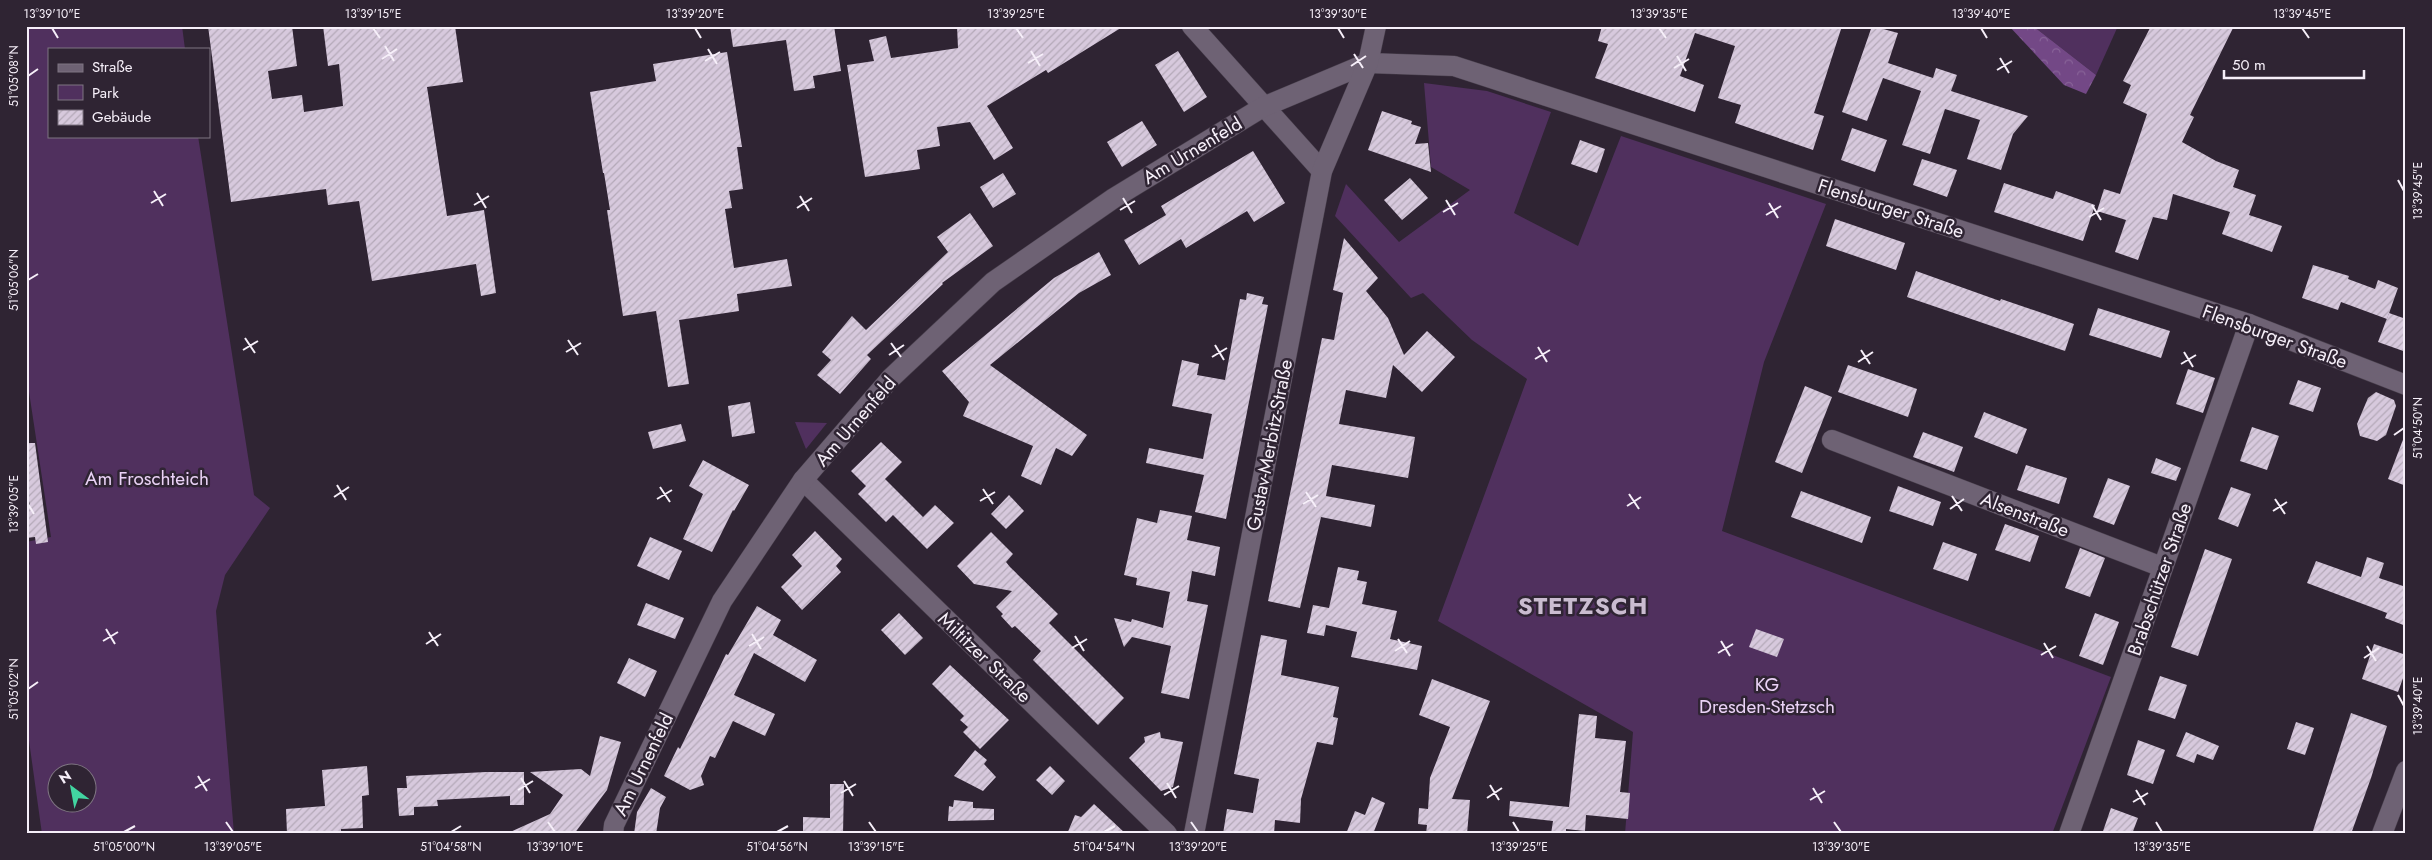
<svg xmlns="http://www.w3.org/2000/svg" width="2432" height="860" viewBox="0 0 2432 860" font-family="Jost,sans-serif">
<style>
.green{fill:#50305e;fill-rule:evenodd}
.forest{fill:url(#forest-crowns)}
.building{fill:url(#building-hatch)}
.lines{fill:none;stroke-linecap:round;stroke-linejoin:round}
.street-casing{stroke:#483f4c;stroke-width:21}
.street{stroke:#6e6274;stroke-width:20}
.ticks{fill:none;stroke:#f6eff9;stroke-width:2}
.labels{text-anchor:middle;stroke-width:5;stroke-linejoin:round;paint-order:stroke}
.street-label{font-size:19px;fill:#f6eff9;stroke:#2f2433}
.park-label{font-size:19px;fill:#ead2f6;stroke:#2f2433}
.district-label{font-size:24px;font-weight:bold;letter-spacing:1px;fill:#cabcd0;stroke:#2f2433}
.neatline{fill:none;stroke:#f6eff9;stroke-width:2}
.ticks-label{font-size:12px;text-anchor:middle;fill:#f6eff9}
</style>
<defs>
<pattern id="forest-crowns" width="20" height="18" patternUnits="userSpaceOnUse" patternTransform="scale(1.25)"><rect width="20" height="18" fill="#734886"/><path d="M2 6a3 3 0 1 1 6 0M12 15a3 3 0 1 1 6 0" fill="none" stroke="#886398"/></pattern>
<pattern id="building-hatch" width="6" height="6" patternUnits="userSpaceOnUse" patternTransform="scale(1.25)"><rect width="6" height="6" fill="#d7c9dd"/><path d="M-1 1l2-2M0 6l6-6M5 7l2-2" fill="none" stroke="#b4a9b8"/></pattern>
</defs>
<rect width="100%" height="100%" fill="#2f2433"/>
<g class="green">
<path d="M26 26H182L185 49H49V136H198L254 495 270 508 225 575 216 611 234 834H42L26 719V542L51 537 26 372ZM58 772H88V802H58Z"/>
<polygon points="2033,26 2118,26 2096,75"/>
<polygon points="1424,83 1487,91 1551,112 1514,213 1578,246 1621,136 1826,204 1764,362 1722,531 2111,677 2052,834 1625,834 1633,732 1438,621 1527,379 1472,340 1423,293 1411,298 1335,216 1346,184 1399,242 1470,190 1431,167"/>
<polygon points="795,422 827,423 806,449"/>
</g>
<polygon class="forest" points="2009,26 2033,26 2096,75 2086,94 2064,85"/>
<g class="building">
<polygon points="208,26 292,26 297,66 268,71 272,99 302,95 304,112 343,106 339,64 328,66 323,26 455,26 463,82 427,87 447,216 484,210 496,293 481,296 476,264 372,281 359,201 328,205 326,189 231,202"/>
<polygon points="730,26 834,26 841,71 813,76 815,88 794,91 786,40 733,47"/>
<polygon points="957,26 1124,26 1048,73 1046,70 987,106 1013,148 994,160 970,122 937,127 940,146 917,150 920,169 865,177 847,65 874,61 869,40 886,36 891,58 958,48"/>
<polygon points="1602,26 1842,26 1814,113 1824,116 1813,150 1735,123 1741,105 1718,98 1735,46 1695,33 1680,76 1704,85 1695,112 1595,78 1608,44 1598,41"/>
<polygon points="1872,26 1898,33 1888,63 1933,78 1936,68 1957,75 1951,91 2028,116 2013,134 2001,170 1967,159 1980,120 1945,109 1930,154 1902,145 1921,91 1883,78 1867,121 1842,112"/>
<polygon points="2151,26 2234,26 2190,115 2194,117 2182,142 2216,161 2239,170 2233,187 2256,195 2249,215 2282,226 2272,252 2222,234 2230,212 2173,194 2167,220 2153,217 2138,260 2115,252 2126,220 2097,211 2104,189 2120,194 2147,114 2123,103 2131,85 2123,81"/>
<polygon points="1178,51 1207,97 1184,112 1155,65"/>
<polygon points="727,52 742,147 737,147 743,189 729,191 732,208 725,209 734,268 787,259 792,286 737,294 739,311 679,320 689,384 668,387 656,311 623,316 607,210 610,210 604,173 603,173 590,92 656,81 653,64"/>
<polygon points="1382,111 1412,121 1411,124 1421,127 1415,144 1428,143 1431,172 1368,150"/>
<polygon points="1142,121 1157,145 1122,167 1107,142"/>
<polygon points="1852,128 1887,140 1875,172 1841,160"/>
<polygon points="1580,140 1605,149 1597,173 1571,164"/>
<polygon points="1253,151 1285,203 1254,222 1247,211 1186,248 1181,239 1139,265 1124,240 1166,215 1161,206"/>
<polygon points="1922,159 1957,170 1947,197 1913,185"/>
<polygon points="1003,173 1016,194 993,208 980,187"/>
<polygon points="1410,178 1428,198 1402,220 1384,200"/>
<polygon points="2004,183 2053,199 2056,191 2095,205 2083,241 1994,212"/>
<polygon points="970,213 993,246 942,283 943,284 867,355 871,359 840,394 817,375 831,360 822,352 852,316 866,330 948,252 937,237"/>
<polygon points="1835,219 1905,243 1896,270 1826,246"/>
<polygon points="1344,238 1378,278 1366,291 1388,318 1404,355 1427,331 1455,357 1422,392 1393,365 1386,398 1346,390 1339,424 1415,437 1408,478 1332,465 1326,496 1375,505 1371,527 1321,517 1300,608 1268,601 1322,338 1334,340 1343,293 1333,290"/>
<polygon points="1099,252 1111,275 1079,293 990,365 1087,435 1072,456 1056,448 1041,485 1021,476 1033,446 963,416 969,402 942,371 1054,278"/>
<polygon points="2313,265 2349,276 2348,279 2375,289 2378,280 2398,288 2387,319 2341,302 2338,310 2302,298"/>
<polygon points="1916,271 2000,301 2001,299 2074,324 2065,351 1907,297"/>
<polygon points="1247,293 1264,297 1262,304 1268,305 1226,519 1195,512 1204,475 1146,463 1149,448 1203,459 1212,414 1172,406 1182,360 1199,364 1197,375 1225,380 1240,299 1246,300"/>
<polygon points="2098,308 2170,331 2161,358 2089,335"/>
<polygon points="2389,313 2406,319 2406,352 2378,342"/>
<polygon points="1848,365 1917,389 1908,417 1838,392"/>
<polygon points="2188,369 2215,378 2203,413 2176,404"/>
<polygon points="2298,380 2321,388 2313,412 2289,404"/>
<polygon points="1805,386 1832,397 1802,473 1775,462"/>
<polygon points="2376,392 2394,400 2396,406 2386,435 2377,441 2360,436 2357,424 2368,398"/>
<polygon points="750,402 755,433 732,437 728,406"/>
<polygon points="1984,412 2027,429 2017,454 1974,437"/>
<polygon points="681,424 686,441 653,449 648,432"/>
<polygon points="2252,427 2279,436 2267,470 2240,461"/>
<polygon points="1923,432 1963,447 1954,472 1913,457"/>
<polygon points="2404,437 2406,437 2406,486 2388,479"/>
<polygon points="881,442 902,462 885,479 923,517 935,505 954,523 927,549 893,515 886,522 858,494 866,486 851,471"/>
<polygon points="26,443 35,443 48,542 36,544 35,537 26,538 26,507 30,507 26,483"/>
<polygon points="2156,458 2181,468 2176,481 2151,473"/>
<polygon points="703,460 749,485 734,511 733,510 712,552 683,539 703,494 689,486"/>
<polygon points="2026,465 2067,478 2059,504 2017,490"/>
<polygon points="2108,478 2130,486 2114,525 2093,517"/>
<polygon points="1898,486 1941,502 1933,526 1889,511"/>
<polygon points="2231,487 2251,494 2238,527 2218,519"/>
<polygon points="1801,491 1871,517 1862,543 1791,517"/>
<polygon points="1009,495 1024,511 1006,529 991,514"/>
<polygon points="1160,510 1192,516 1187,540 1220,547 1215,576 1192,571 1187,601 1208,605 1189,699 1161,693 1171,646 1132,637 1124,647 1114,618 1131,622 1132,619 1163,628 1170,592 1136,585 1137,578 1124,575 1137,518 1157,523"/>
<polygon points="2005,524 2039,536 2030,562 1995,550"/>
<polygon points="815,531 842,559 836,566 841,572 802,610 781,587 802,566 792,555"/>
<polygon points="991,532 1013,554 1006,562 1010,567 1058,614 1049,623 1124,698 1098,725 1033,660 1041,651 1015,626 1012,628 1001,616 1003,614 996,607 1012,591 974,584 957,566"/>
<polygon points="650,537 682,551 669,580 637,566"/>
<polygon points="1943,542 1977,554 1968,581 1933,569"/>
<polygon points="2080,548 2105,558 2090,597 2065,588"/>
<polygon points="2205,549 2232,559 2198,656 2171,647"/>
<polygon points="2367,557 2384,563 2379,578 2406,587 2406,626 2385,618 2387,613 2307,583 2316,561 2361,577"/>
<polygon points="1338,567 1359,571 1357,580 1367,582 1362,604 1397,611 1390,639 1422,646 1417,670 1351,657 1357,632 1326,625 1324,636 1307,633 1313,605 1329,608"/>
<polygon points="646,603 684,618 675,639 637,625"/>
<polygon points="757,606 781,620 773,635 817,660 805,682 754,653 734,695 775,714 765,736 733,721 715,758 710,756 701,776 704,785 690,790 664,776 678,747 680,749 726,654 728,655"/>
<polygon points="899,613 923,638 905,655 881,630"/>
<polygon points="2095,613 2119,622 2103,665 2079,656"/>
<polygon points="1756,629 1784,639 1777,657 1749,647"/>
<polygon points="1261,635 1287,640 1281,675 1339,687 1333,717 1338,718 1333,745 1317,742 1301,799 1300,823 1275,820 1274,834 1223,834 1227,809 1253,813 1259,779 1234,774"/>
<polygon points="2374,644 2406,655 2406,670 2398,692 2362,679"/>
<polygon points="629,658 657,671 645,697 617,683"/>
<polygon points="950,665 1009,720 980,749 963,732 968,727 960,720 964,716 932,684"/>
<polygon points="2160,676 2187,685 2175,719 2148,710"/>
<polygon points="1432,679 1490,701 1452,799 1470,800 1467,834 1426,834 1427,825 1418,824 1419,808 1428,809 1430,778 1450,727 1419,715"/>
<polygon points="2351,713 2387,726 2371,778 2351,834 2312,834"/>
<polygon points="1579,714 1597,716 1595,738 1626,741 1620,792 1630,793 1628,819 1586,815 1585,831 1566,829 1566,834 1551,834 1553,821 1509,816 1510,801 1569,807"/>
<polygon points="2296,722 2314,728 2305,755 2287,749"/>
<polygon points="1160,732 1161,738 1183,742 1173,787 1161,791 1129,758 1145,742 1144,737"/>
<polygon points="2186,732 2219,746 2213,760 2197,754 2194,763 2176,756"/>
<polygon points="600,736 621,742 607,790 574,834 506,834 550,814 563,795 530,772 581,769 590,776"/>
<polygon points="2138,740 2165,750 2153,784 2127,775"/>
<polygon points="975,750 987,760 984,764 996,777 983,791 954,776"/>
<polygon points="367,766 369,795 362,796 363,828 341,829 341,834 287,834 286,809 325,806 322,770"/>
<polygon points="1050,766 1065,781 1052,795 1036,780"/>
<polygon points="486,772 524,772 524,805 510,805 510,796 437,800 438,806 414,807 414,815 399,816 397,788 407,788 406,776"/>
<polygon points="830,784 844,784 843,834 803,834 803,817 830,818"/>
<polygon points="651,788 666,797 660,808 656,834 634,834 637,812"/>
<polygon points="1372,797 1385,803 1373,834 1346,834 1355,811 1365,815"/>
<polygon points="954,800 973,802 973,808 994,809 994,820 948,821 949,806 953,807"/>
<polygon points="1094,804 1126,834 1067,834 1075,815 1081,817"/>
<polygon points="2111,808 2138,818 2132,834 2102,834"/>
</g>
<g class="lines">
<g class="street-casing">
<g id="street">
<polyline points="1192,26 1322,171"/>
<polyline points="1832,440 2162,567"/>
<polyline points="803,480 1167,834"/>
<polyline points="613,834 614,825 722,601 803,480 891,378 993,282 1114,198 1263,107 1368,63 1454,66 2249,324 2406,385"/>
<polyline points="1194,834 1322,171 1368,63 1376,26"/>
<polyline points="2069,834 2249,324"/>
<polyline points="2382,834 2406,771"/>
</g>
</g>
<use href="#street" class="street"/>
</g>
<path class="ticks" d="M52 28 58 38M373 28 380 38M695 28 701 38M1016 28 1023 38M1338 28 1344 38M1659 28 1666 38M1981 28 1987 38M2302 28 2309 38M385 46 394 61M708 49 717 64M1031 51 1040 66M1354 54 1363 68M1677 56 1686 71M2000 58 2009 73M382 59 397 49M705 61 720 52M1028 63 1043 54M1351 66 1366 56M1674 68 1689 59M1997 70 2012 61M28 76 38 69M2398 180 2404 191M154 191 163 206M477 193 486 208M800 196 809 211M1123 198 1132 213M1446 200 1455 215M151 203 166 194M1769 203 1778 218M474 205 489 196M2092 205 2101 220M797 208 812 198M1120 210 1135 201M1443 212 1458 203M1766 215 1781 206M2089 217 2104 208M28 280 38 274M245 338 255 353M568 340 578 355M891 343 901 357M1215 345 1224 360M1538 347 1547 362M243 350 258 341M1861 350 1870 364M566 352 581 343M2184 352 2193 367M889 355 904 345M1212 357 1227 348M1535 359 1550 350M1858 362 1873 352M2181 364 2196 355M2394 435 2404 428M337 485 346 500M660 487 670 502M983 489 993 504M1306 492 1316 507M1629 494 1639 509M1952 496 1962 511M334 497 349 487M657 499 672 490M2275 499 2285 514M980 501 995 492M28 504 34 514M1303 504 1318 495M1627 506 1641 497M1950 509 1964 499M2273 511 2287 502M106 629 115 644M429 632 438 646M752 634 761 649M1075 636 1084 651M1398 639 1407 653M103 641 118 632M1721 641 1730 656M2044 643 2053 658M426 644 441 634M749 646 764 637M2367 646 2376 661M1072 648 1087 639M1395 651 1410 641M1718 653 1733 644M2041 655 2056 646M2364 658 2379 648M28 689 38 682M2398 695 2404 706M198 776 207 791M521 778 530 793M844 781 853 796M1167 783 1176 798M1490 785 1499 800M195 788 210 779M1813 788 1822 803M518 790 533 781M2136 790 2145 805M841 793 856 784M1164 795 1179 786M1487 798 1502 788M1810 800 1825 791M2133 802 2148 793M226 822 233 832M548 822 555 832M869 822 876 832M1191 822 1198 832M1513 822 1519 832M1834 822 1841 832M2156 822 2162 832M124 832 135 826M451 832 461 826M777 832 788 826M1104 832 1115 826"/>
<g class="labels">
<g class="street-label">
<text transform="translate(1192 150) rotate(-31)" y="7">Am Urnenfeld</text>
<text transform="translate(1891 208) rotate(18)" y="7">Flensburger Straße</text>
<text transform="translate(2275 336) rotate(20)" y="7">Flensburger Straße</text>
<text transform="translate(855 421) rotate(-49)" y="7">Am Urnenfeld</text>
<text transform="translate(1269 445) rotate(-79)" y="7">Gustav-Merbitz-Straße</text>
<text transform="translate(2025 514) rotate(21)" y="7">Alsenstraße</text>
<text transform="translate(2159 579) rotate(-71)" y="7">Brabschützer Straße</text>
<text transform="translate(985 657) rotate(44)" y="7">Miltitzer Straße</text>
<text transform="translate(643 764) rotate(-64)" y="7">Am Urnenfeld</text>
</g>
<g class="park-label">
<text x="147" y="485">Am Froschteich</text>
<text x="1767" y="691">KG<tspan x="1767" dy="22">Dresden-Stetzsch</tspan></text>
</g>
<g class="district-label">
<text x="1583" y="614">STETZSCH</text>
</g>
</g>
<rect width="2432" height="860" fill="none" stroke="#2f2433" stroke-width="55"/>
<rect x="48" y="48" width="162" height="90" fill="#2f2433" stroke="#7f7582"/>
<rect x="58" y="64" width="25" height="8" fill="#6e6274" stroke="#7f7582"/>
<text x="92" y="72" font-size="15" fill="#f6eff9">Straße</text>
<rect x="58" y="85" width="25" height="15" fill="#50305e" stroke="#7f7582"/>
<text x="92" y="98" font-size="15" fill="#f6eff9">Park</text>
<rect x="58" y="110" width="25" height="15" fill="url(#building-hatch)" stroke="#7f7582"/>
<text x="92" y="122" font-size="15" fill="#f6eff9">Gebäude</text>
<g transform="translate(72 788) rotate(328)"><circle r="24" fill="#2f2433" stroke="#7f7582"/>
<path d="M0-4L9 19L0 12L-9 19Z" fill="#42d4a1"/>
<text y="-8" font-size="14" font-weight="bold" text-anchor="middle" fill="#f6eff9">N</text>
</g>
<path d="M2224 70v8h140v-8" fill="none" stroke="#f6eff9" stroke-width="2.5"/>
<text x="2232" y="70" font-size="15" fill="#f6eff9" stroke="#2f2433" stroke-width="4" paint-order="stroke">50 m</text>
<rect x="28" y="28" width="2376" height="804" class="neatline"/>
<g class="ticks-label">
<text x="52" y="18">13°39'10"E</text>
<text x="373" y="18">13°39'15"E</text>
<text x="695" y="18">13°39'20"E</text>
<text x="1016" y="18">13°39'25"E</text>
<text x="1338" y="18">13°39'30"E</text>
<text x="1659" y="18">13°39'35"E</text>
<text x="1981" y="18">13°39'40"E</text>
<text x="2302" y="18">13°39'45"E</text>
<text transform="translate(14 76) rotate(-90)" y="4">51°05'08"N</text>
<text transform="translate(2418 191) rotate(-90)" y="4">13°39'45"E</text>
<text transform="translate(14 280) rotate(-90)" y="4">51°05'06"N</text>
<text transform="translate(2418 428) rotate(-90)" y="4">51°04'50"N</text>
<text transform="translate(14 504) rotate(-90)" y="4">13°39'05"E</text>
<text transform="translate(14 689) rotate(-90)" y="4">51°05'02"N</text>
<text transform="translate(2418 706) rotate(-90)" y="4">13°39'40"E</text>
<text x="124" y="851">51°05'00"N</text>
<text x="233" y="851">13°39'05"E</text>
<text x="451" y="851">51°04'58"N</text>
<text x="555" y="851">13°39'10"E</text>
<text x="777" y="851">51°04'56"N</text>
<text x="876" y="851">13°39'15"E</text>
<text x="1104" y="851">51°04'54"N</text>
<text x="1198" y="851">13°39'20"E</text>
<text x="1519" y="851">13°39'25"E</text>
<text x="1841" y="851">13°39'30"E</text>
<text x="2162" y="851">13°39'35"E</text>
</g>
</svg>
